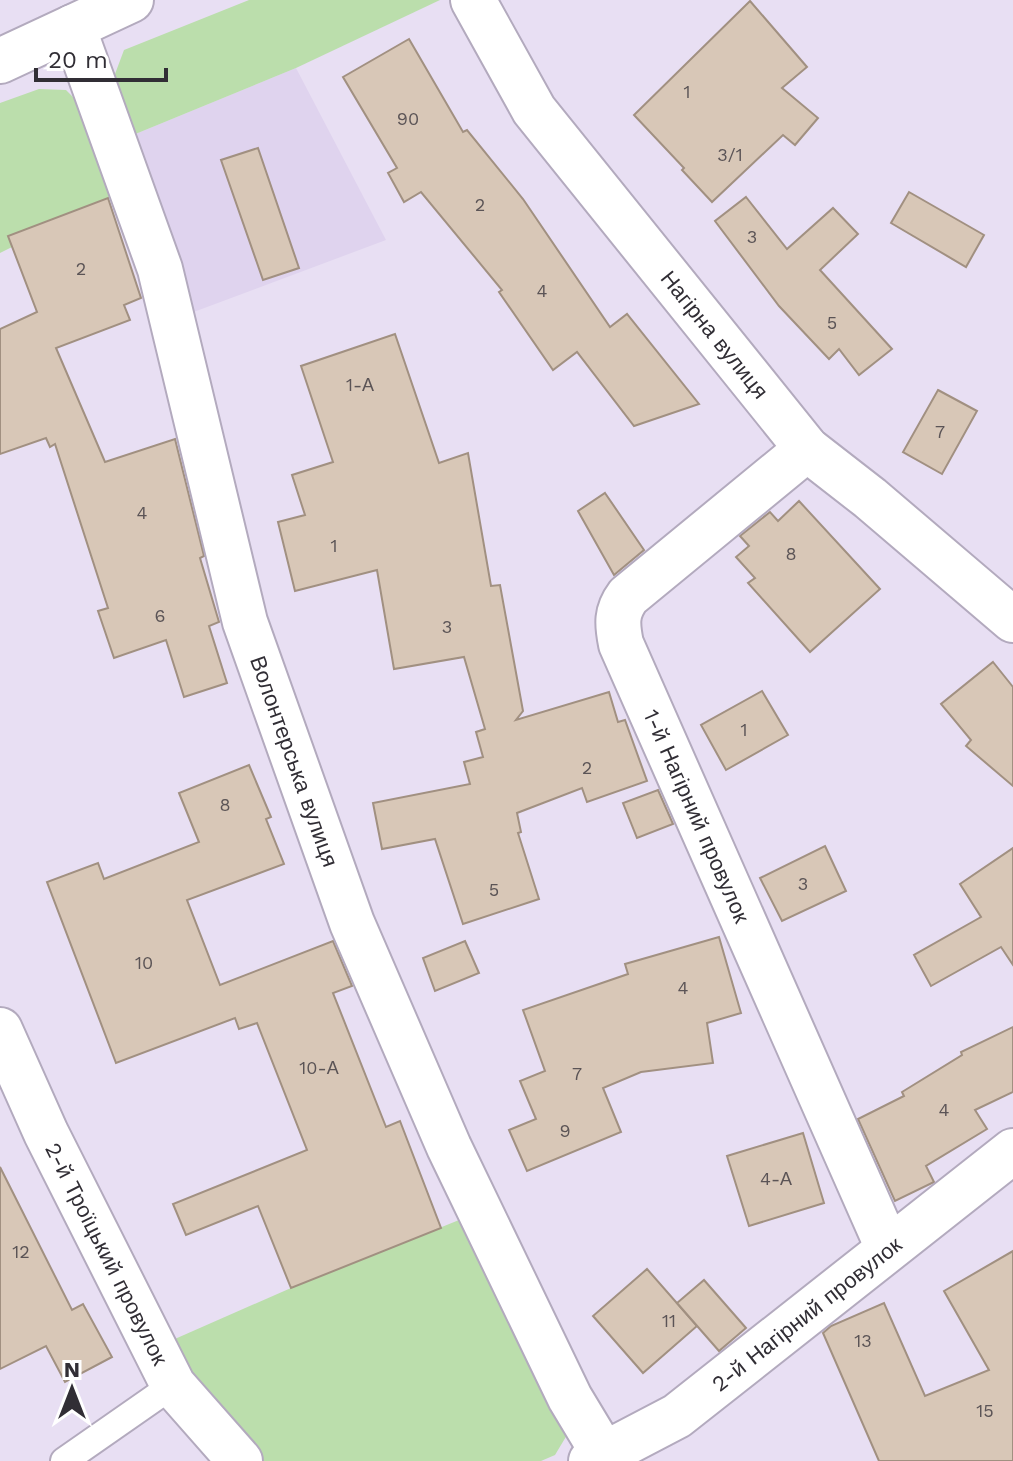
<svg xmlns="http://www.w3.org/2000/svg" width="1013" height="1461" viewBox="0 0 1013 1461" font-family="'Work Sans',sans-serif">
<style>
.built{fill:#dfd3ee}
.green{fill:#bbdeac}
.building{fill:#d8c7b7;stroke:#a19081;stroke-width:2}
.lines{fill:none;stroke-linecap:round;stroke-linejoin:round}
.service-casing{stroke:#b3aabe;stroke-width:30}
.minor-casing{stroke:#b3aabe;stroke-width:48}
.primary-casing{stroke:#b3aabe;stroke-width:48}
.service{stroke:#fff;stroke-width:26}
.minor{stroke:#fff;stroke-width:44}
.primary{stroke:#fff;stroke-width:44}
.labels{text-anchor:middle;stroke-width:8;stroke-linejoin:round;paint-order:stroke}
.number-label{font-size:18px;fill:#5b5456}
.street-label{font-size:22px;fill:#312e35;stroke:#fff}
</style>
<rect width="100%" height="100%" fill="#e8dff3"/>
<polygon class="built" points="296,68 386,240 191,313 133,135"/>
<g class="green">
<polygon points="249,0 440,0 296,68 133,135 112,82 124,50"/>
<polygon points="39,89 66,90 81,105 113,196 9,236 12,247 0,253 0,103"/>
<polygon points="464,1218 567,1435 555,1455 541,1461 262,1461 187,1377 168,1342 291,1288"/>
</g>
<g class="building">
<polygon points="750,1 807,67 782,88 818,118 795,145 783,135 712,202 682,170 684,168 634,115"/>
<polygon points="409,39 463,132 467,130 523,199 610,327 627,314 699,404 634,426 577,352 553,370 499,292 502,290 421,192 404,202 388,173 397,168 343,77"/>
<polygon points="258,148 299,268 263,280 221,160"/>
<polygon points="909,192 984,235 966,267 891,223"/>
<polygon points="746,197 787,249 833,208 858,234 820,270 892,349 859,375 839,349 829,359 779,306 715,221"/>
<polygon points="108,198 141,298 124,305 130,320 56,348 105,462 175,439 204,556 200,558 219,622 209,626 227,683 184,697 166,640 114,658 98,611 108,608 55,444 50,447 46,438 0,454 0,329 37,312 8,236"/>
<polygon points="395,334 439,463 468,453 491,586 500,585 523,711 516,720 609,692 618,722 625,720 647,781 587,802 582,788 517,813 521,832 518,833 539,899 463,924 435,839 382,849 373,803 470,784 464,762 483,757 476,732 485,729 464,657 394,669 377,570 295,591 278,522 305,515 292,475 333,462 301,366"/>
<polygon points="938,390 977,411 942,474 903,452"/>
<polygon points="605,493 644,550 614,575 578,511"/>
<polygon points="799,501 880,589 810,652 748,583 755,578 736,557 749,546 740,536 770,512 778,521"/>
<polygon points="993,662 1013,687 1013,786 966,746 971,740 941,704"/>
<polygon points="762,691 788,735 726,770 701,725"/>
<polygon points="249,765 271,817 266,819 284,864 187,900 220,985 333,941 352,986 333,993 386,1127 400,1121 441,1228 291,1288 258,1206 186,1235 173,1204 307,1150 257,1023 239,1029 235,1018 116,1063 47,882 98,863 104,879 199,842 179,793"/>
<polygon points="658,790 673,824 637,838 623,803"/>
<polygon points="825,846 846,891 782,921 760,878"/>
<polygon points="1013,848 1013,965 1001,947 931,986 914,955 981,917 960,884"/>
<polygon points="719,937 741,1013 707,1023 713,1063 641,1072 603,1088 621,1132 527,1171 509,1130 536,1119 520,1081 545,1071 523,1010 628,974 625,964"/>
<polygon points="465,941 479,973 435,991 423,958"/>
<polygon points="1013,1027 1013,1092 975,1110 987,1129 926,1166 934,1182 895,1201 858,1119 904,1096 902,1092 962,1055 961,1052"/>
<polygon points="803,1133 824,1203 749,1226 727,1156"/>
<polygon points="0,1167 72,1310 83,1304 112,1357 65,1382 46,1346 0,1369"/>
<polygon points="1013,1251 1013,1461 879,1461 823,1333 831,1326 884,1303 925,1396 989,1370 944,1291"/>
<polygon points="647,1269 697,1326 643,1373 593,1316"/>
<polygon points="704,1280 746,1328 719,1351 677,1303"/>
</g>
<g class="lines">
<g class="service-casing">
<polyline id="service" points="64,1461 173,1385"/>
</g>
<g class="minor-casing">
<g id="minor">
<path id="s1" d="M473 0 534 110 807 449 870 498 1013 620"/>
<path id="s2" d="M73 27 160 269 245 622 352 923 449 1147 570 1398 608 1461"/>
<path id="s3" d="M807 449 628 596C616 612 617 624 621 644L888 1248"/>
<path id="s4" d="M0 1030 46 1133 173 1385 240 1461"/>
<path id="s5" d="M591 1461 677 1416 1013 1151"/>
</g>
</g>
<g class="primary-casing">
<polyline id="primary" points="0,61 131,0"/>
</g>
<use href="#service" class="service"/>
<use href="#minor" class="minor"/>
<use href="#primary" class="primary"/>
</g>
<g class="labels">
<g class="number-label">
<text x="687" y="98">1</text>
<text x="408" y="125">90</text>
<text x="730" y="161">3/1</text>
<text x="480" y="211">2</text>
<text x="752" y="243">3</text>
<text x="81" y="275">2</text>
<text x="542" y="297">4</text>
<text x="832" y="329">5</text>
<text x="360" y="391">1-А</text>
<text x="940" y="438">7</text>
<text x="142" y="519">4</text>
<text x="334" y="552">1</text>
<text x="791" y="560">8</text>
<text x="160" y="622">6</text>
<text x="447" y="633">3</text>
<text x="744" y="736">1</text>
<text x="587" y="774">2</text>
<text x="225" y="811">8</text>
<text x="803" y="890">3</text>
<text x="494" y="896">5</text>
<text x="144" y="969">10</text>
<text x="683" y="994">4</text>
<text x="319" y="1074">10-А</text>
<text x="577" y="1080">7</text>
<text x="944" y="1116">4</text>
<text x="565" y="1137">9</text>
<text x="776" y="1185">4-А</text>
<text x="21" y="1258">12</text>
<text x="669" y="1327">11</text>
<text x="863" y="1347">13</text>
<text x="985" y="1417">15</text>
</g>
<g class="street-label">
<text dy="8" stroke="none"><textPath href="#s1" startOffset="414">Нагірна вулиця</textPath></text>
<text dy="8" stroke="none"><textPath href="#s2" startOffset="768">Волонтерська вулиця</textPath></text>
<text dy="8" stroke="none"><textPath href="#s3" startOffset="470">1-й Нагірний провулок</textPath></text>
<text dy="8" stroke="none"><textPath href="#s4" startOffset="248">2-й Троїцький провулок</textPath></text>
<text dy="8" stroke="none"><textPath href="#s5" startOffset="262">2-й Нагірний провулок</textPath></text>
</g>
</g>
<g transform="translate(72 1389)" stroke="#ffffff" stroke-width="6" paint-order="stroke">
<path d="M0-6L14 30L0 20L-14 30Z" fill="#312e35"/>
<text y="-12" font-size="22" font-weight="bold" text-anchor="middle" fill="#312e35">N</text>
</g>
<path d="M36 68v12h130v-12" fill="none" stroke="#312e35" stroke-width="4"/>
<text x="48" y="68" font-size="24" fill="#312e35" stroke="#ffffff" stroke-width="6" paint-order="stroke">20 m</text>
</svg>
